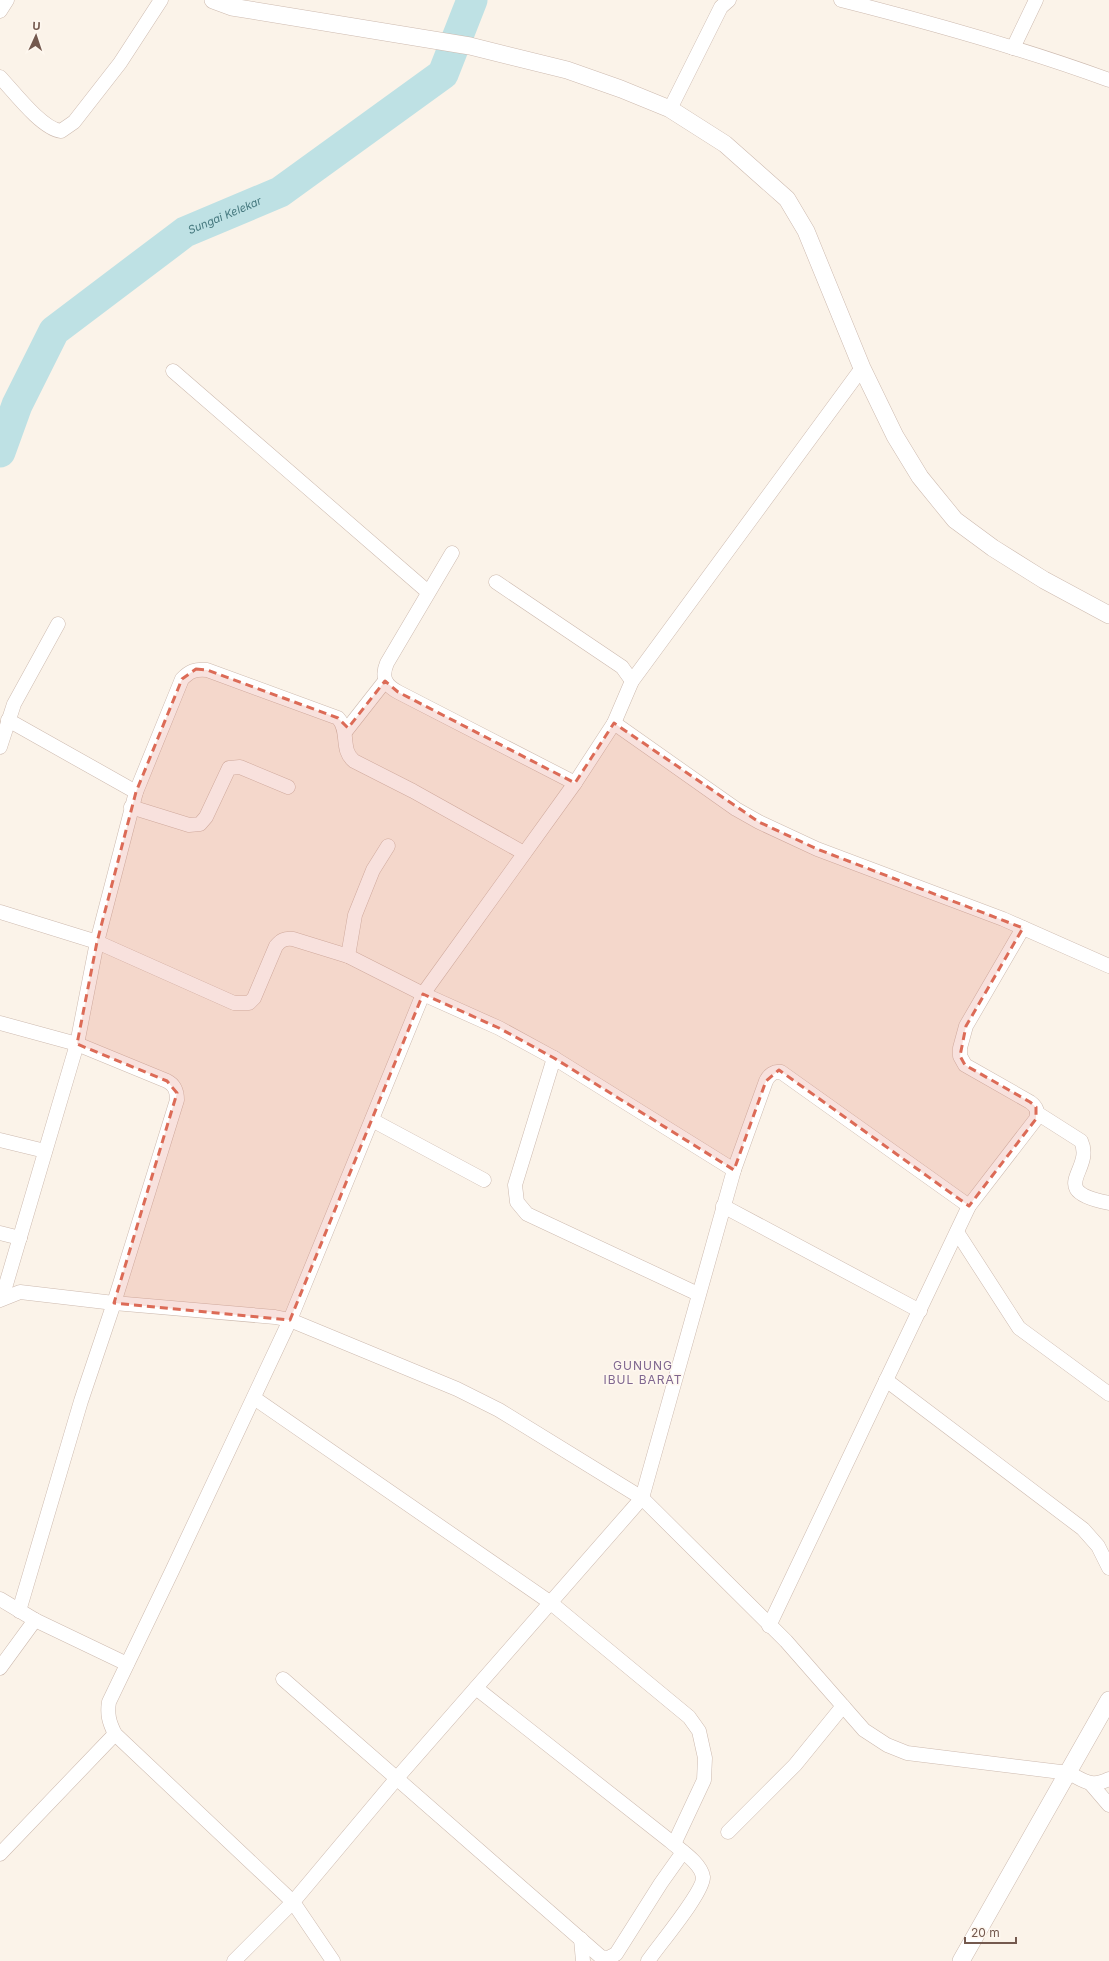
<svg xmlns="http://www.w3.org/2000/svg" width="1109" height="1961" viewBox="0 0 1109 1961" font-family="Inter,sans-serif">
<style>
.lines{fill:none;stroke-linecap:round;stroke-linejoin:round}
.river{stroke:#bee1e4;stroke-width:31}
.minor-casing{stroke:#cdbaaf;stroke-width:15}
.tertiary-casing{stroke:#cdbaaf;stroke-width:18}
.minor{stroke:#fff;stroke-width:14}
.tertiary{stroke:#fff;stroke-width:17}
.marked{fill:#dc6b57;fill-opacity:0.2;stroke:#dc6b57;stroke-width:3;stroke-dasharray:8 5;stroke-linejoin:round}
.labels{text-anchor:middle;stroke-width:3;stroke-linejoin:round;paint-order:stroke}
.water-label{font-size:11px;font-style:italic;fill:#46797f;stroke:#fef7ef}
.quarter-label{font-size:12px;letter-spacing:1px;fill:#7f668f;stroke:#fef7ef}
</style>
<rect width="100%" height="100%" fill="#fbf3e9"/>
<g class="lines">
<path class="river" id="s1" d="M0 452 17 405 54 331 185 232 280 192 443 74 472 0"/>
<g class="minor-casing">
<g id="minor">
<path d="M841 0C932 23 1022 48 1109 80"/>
<polyline points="0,11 7,0"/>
<polyline points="1013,48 1036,0"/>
<path d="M0 77C14 92 42 129 61 131L74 122 120 63 161 0"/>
<polyline points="670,109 721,7 729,0"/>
<polyline points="173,371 428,592"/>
<path d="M452 553 387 663C381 677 385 685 398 692L575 783"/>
<polyline points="496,582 622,667 632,681"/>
<polyline points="8,720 136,792"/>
<polyline points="614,723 632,681 862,368"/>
<polyline points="345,732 385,681"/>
<polyline points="0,747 14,704 58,624"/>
<polyline points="131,807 189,825 200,824 206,817 229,768 240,767 288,787"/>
<path d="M0 912 97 942 234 1003H249L254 998 276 946C281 940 285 938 293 939L348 956 423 994 499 1028 554 1058 734 1170"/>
<polyline points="348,956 355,915 373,870 388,846"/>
<path d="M0 1023 77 1044 167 1081C175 1085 177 1091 177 1100L114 1303 81 1401 19 1611"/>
<polyline points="554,1058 515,1185 517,1202 527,1214 698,1294"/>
<path d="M1037 1113 1081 1141C1095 1171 1044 1190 1109 1203"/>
<polyline points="372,1120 484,1180"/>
<polyline points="0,1140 45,1151"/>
<polyline points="723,1206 920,1311"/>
<polyline points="957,1232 1019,1328 1109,1394"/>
<polyline points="0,1233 20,1238"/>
<path d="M2 1298 77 1044 97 942 136 792 182 679C190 671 195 669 207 670L338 718C350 731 340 750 354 761L413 791 524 853"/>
<path d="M0 1300 20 1292 114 1303 275 1317 290 1320 457 1389 499 1410 642 1498 786 1641 864 1730 887 1745 907 1753 1069 1773C1085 1781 1091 1788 1109 1779"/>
<polyline points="886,1380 1083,1529 1098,1546 1109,1568"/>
<polyline points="254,1398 551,1603 689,1717 699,1731 705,1758 704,1780 674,1844"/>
<polyline points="0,1599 35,1620 127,1664"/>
<path d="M769 1626 969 1206 1036 1119C1038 1111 1037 1107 1030 1102L965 1065 960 1056V1048L966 1026 1023 928"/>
<polyline points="0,1668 35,1620"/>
<polyline points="283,1679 601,1957 608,1958 616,1954 661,1883 683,1852"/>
<path d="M476 1688 670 1841C680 1850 701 1863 703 1877 704 1892 658 1946 648 1961"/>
<polyline points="1091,1784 1109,1805"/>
<polyline points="728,1832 795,1765 843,1706"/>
<polyline points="0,1854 115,1734"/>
<polyline points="581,1939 583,1961"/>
<path d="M234 1961 293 1902 397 1778 642 1498 734 1170 766 1081C769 1075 774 1071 781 1072L969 1206"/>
<path d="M333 1961 293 1902 115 1734C109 1722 107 1714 109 1702L172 1571 290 1320 423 994 575 783 614 723 736 809 759 822 817 849 1003 919 1109 966"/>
</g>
</g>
<g class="tertiary-casing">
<g id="tertiary">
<polyline points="213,0 232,7 470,46 567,70 621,89 670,109 725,144 787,199 806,231 862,368 895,436 920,477 955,520 993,548 1044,580 1109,615"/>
<polyline points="961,1961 1109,1700"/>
</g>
</g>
<use href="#minor" class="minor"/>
<use href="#tertiary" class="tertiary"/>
</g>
<path class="marked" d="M196 669 207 670 338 718 348 728 385 681 398 692 575 783 614 723 759 822 817 849 1023 928 966 1026 960 1056 965 1065 1030 1102 1036 1107V1119L969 1206 779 1070 766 1081 734 1170 554 1058 499 1028 423 994 290 1320 114 1303 177 1093 167 1081 77 1044 97 942 136 792 182 679Z"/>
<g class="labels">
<g class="water-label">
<text dy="4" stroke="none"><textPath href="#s1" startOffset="340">Sungai Kelekar</textPath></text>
</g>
<g class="quarter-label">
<text x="643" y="1370">GUNUNG<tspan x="643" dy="14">IBUL BARAT</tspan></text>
</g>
</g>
<g transform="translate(36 36) rotate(3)" stroke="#fef7ef" stroke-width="3" paint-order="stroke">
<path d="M0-3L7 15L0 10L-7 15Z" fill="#74594e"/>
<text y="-6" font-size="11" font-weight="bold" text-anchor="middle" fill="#74594e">U</text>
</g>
<path d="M965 1937v6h51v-6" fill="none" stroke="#74594e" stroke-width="2"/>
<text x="971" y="1937" font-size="12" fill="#74594e" stroke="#fef7ef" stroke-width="3" paint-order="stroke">20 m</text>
</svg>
